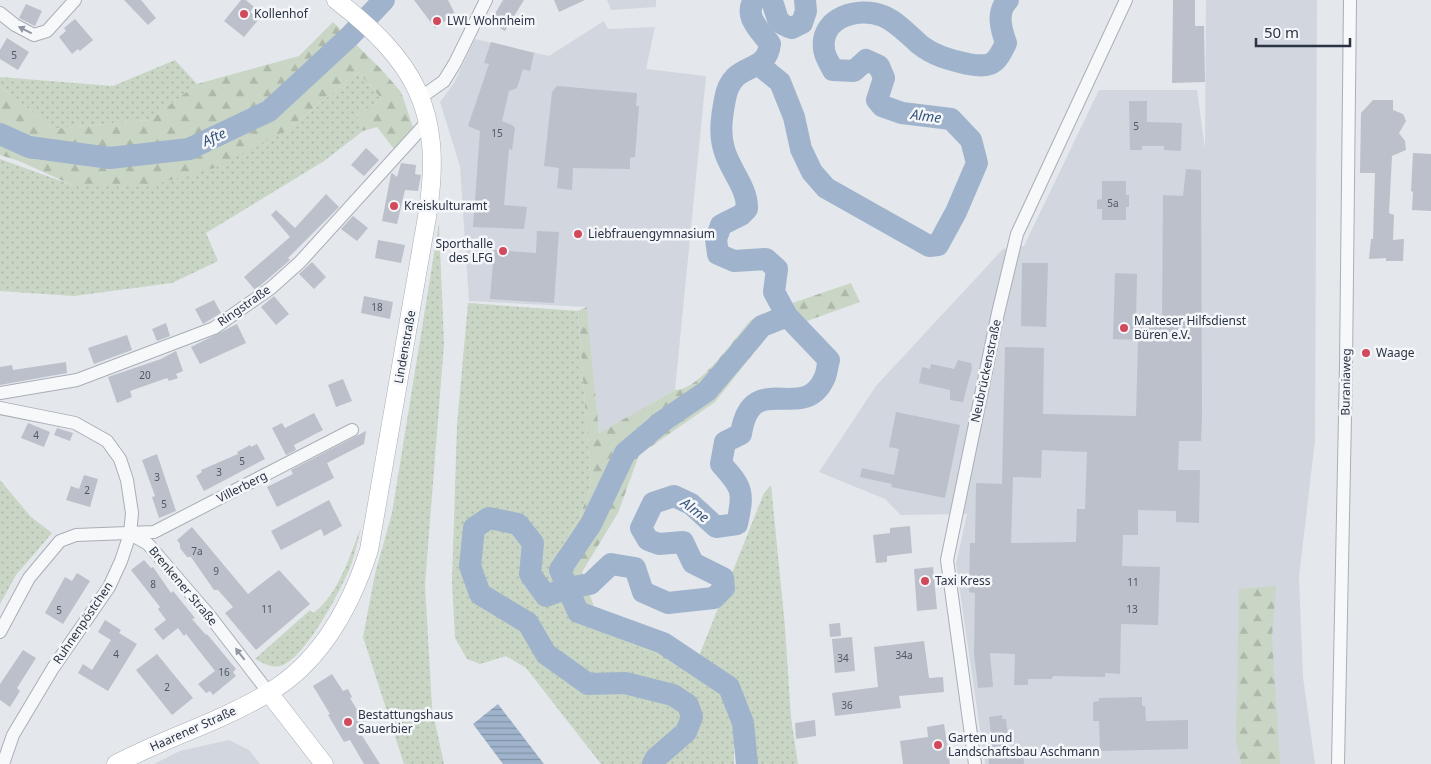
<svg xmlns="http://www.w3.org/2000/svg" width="1431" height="764" viewBox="0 0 1431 764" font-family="'Noto Sans',sans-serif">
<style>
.built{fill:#d2d6de}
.grass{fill:url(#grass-dots)}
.forest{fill:url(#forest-firs)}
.water{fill:url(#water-rules)}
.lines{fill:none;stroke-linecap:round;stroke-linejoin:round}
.river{stroke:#9fb4cc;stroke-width:22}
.building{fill:#bbc0ca;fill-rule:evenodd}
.minor-casing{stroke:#a9aeb7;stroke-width:14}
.secondary-casing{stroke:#a9aeb7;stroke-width:19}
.minor{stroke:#f7f8fa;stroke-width:12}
.secondary{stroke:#fff;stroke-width:18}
.oneway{fill:#9196a0}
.poi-dot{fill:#d1495b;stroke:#f4f6f9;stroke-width:2}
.labels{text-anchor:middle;stroke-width:5;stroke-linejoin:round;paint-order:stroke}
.number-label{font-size:10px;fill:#4f5766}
.poi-label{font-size:12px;fill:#2b3445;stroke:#f4f6f9;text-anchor:start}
.street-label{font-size:12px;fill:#2b3445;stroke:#f4f6f9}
.water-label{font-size:14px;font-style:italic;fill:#34527a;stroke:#f4f6f9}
</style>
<defs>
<pattern id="grass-dots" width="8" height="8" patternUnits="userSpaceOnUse" patternTransform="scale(1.25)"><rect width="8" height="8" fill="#c9d6c5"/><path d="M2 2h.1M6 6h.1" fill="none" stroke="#adb8ab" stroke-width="1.8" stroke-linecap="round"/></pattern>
<pattern id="forest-firs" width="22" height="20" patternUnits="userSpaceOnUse" patternTransform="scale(1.25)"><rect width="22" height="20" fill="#c9d6c5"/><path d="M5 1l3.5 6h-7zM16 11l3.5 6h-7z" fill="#adb8ab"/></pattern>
<pattern id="water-rules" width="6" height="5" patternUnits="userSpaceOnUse" patternTransform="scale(1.25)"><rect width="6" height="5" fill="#9fb4cc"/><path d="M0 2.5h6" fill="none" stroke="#8293a7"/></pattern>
</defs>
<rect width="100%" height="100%" fill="#e4e7ec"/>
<g class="built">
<polygon points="607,0 656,0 656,7 611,10"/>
<polygon points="1206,0 1317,0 1315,440 1299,577 1303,677 1315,764 1246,764 1237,743 1241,764 985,764 956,564 967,514 901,515 885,499 819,472 876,386 1003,249 1024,246 1099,90 1197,90 1205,149"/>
<polygon points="604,21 608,29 655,27 646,69 706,76 675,390 599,433 587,307 469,301 460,166 440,102 454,83 475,39 549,56"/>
<polygon points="229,740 249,750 260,764 154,764 180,751"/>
</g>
<g class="grass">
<polygon points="175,60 197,84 150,120 53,129 0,86 0,77 113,86"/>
<polygon points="358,72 382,99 357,116 363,131 324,161 206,233 218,261 172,283 74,296 0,291 0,159 72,185 287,130"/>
<polygon points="439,223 444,344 425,584 432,708 444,764 404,764 363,637 375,574 392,513"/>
<polygon points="468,303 578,311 591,487 579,518 550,567 568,615 658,655 720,691 734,727 734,764 601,764 526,668 506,656 480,664 467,659 455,638 452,581 457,425"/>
<polygon points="0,480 31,517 52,533 16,575 0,604"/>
<polygon points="771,485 785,627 791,718 798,764 756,764 750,718 734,682 699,656 764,493"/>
<path d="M361 528C358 540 355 554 351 565 342 588 305 660 280 666 271 668 263 663 255 659L310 610 313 613C339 595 349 556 361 528Z"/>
</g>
<g class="forest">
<polygon points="333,22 381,69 401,92 415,133 394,149 377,127 363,131 357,116 382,99 358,72 287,130 214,168 145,187 72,185 19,161 0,155 0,86 53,129 150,120 197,84 299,56"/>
<path d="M851 283 860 302 768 335 715 402 639 455 618 513 582 572 595 610 666 637 699 656 689 673 658 655 568 615 550 567 579 518 591 487 578 311 587 307 599 433 675 390C699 391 734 339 750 321 758 313 835 289 851 283Z"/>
<polygon points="1276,586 1272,637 1280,764 1241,764 1236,740 1239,589"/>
</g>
<polygon class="water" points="498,704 544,764 503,764 473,724"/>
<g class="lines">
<g class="river">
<path d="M771 0C779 15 773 23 792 28L802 23 806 11 805 0"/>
<path d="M759 65 780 82 794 117 801 149 812 172 826 188 929 246 938 245 956 212 977 163 971 140 951 119 902 113 882 106 877 100 884 78 879 66 866 60 854 71 833 70C830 64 824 55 824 49 820 17 859 6 883 16 897 22 908 34 919 44 934 56 950 60 968 64 992 68 996 64 1006 43 1001 29 996 12 1008 0"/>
<polyline points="0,134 29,147 110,158 189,149 269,111 349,37 384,0"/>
<path d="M653 764 656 758 686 732 692 717 688 705 673 695 625 683 588 684 546 654 528 623 480 594 470 566 474 528 489 518 518 524 533 543 530 574 546 596 568 588 590 584 611 564 635 568 643 592 668 603 714 598 724 588 723 578 693 563 683 542 659 544 648 540 641 528 653 503 674 496 691 504 716 527 737 524C744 492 743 488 721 464L725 442 741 434C751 367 803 425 824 379 827 374 827 366 829 360L787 316 774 292 777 269 766 259 734 261 718 254 716 239 721 225 741 215 747 209C748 188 729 169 724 149 719 133 722 115 725 99 732 59 766 77 770 44 761 31 743 17 754 0"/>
<polyline points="747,764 743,723 729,687 663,643 578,612 560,570 591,524 625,453 663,421 707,391 762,326 787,316"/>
</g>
</g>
<g class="building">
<polygon points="124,0 141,0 156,18 148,25"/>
<polygon points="241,0 246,0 254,7 250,12 259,19 244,37 224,21"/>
<polygon points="414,0 448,0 455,14 435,28"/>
<polygon points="503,0 524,0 505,31 490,22"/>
<polygon points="554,0 585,0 559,12"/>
<polygon points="1173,0 1195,0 1195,26 1204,26 1205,82 1172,83"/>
<polygon points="26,4 42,11 35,26 19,18"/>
<polygon points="75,19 93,40 80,51 78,49 72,54 59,37 66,31 64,28"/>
<polygon points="7,38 29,52 18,70 0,59 0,50"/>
<polygon points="491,42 534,53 530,71 523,69 517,88 509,91 502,121 512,125 515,128 512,150 509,149 504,205 527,207 524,229 473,227 480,131 468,126 489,64 484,63"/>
<polygon points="557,86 637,93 636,106 639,106 635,157 630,158 630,169 573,168 572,190 557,188 559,168 544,166 552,92"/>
<polygon points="1373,100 1393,100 1393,110 1403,114 1406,121 1399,133 1405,141 1406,150 1392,156 1389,213 1394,215 1393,240 1404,239 1403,261 1386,261 1386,258 1369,259 1371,239 1373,239 1375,173 1360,173 1361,113"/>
<polygon points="1129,101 1147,101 1147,122 1182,123 1181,151 1164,150 1164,146 1142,146 1142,150 1130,150"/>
<polygon points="366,148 379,160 364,176 351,165"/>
<polygon points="1413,153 1431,154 1431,211 1412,210 1413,192 1411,191"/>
<polygon points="401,163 416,165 415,174 421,175 418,191 405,190 397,224 382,221 391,174 392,173 397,177"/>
<path d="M1186 169 1201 170 1202 417 1201 441H1179L1178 470H1200L1199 523 1176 522V511L1138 510V535H1123L1122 566 1160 567 1158 625 1121 624 1120 674 1105 673V677L1053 676 1052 679H1028V685H1014L1015 654 990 653 993 687 978 688 974 653 975 593 969 592 970 543H975L976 483 1002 484 1005 347 1044 348 1043 414 1136 416 1138 340 1113 339 1115 273 1137 274 1136 319 1162 320 1163 195 1183 196ZM1042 450 1087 452 1085 509H1077L1076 542 1011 543 1013 477 1041 478Z"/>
<polygon points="1102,181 1126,181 1126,195 1129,195 1129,207 1126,207 1126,220 1102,220 1102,209 1097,209 1097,200 1102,199"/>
<polygon points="326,194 339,207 288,258 290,260 255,290 244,277 290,237 271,215 276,210 295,228"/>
<polygon points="353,216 368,228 357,241 341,229"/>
<polygon points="537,231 559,232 554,303 490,299 494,250 536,253"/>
<polygon points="378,240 405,245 401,263 375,258"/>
<polygon points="312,262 326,277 314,289 299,274"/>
<polygon points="1022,263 1048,263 1046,327 1021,326"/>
<polygon points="274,296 289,314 276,325 261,307"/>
<polygon points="364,296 393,302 390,319 361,313"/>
<polygon points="214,300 221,313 203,324 195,309"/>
<polygon points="166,323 170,336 157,341 152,329"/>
<polygon points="237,324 246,343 200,364 191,347"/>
<polygon points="127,335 132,350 94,364 88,348"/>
<polygon points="176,351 183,371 176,374 178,378 169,381 167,378 130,391 132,397 117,403 108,377 161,359"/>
<polygon points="958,360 971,363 972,368 963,402 950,400 950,390 919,383 922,367 930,369 931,364 954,369"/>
<polygon points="66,362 67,373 0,385 0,367 12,365 13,370"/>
<polygon points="343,379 352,401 336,407 328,385"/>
<polygon points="896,412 960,425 945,498 891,487 892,484 860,477 862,468 894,475 899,449 889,447"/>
<polygon points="314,413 323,430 294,445 296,450 286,455 272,428 282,423 285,428"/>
<polygon points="28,423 50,432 44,447 21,438"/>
<polygon points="57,428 73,433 70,441 54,435"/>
<polygon points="366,431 364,444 327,463 334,478 277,507 267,487 293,474 291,470"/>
<polygon points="257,444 265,459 204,491 196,476 202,472 201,470 238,454 237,452 250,445 251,447"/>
<polygon points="157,454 176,511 159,518 152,497 155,496 142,460"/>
<polygon points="84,475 98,479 90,507 66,500 71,486 79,489"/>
<polygon points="329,500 342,526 324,536 321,529 281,550 271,531"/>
<polygon points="910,526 912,553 887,556 887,562 876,563 873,535 890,533 890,528"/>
<polygon points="192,527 248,594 279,570 310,604 256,650 225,613 233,607 218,590 214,590 191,557 187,557 180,548 180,544 177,540"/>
<polygon points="144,560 151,568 153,567 171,593 173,591 195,618 192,619 206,635 207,634 236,669 233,672 236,676 213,695 210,691 206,693 198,684 215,671 186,634 184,636 178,628 163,640 154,629 166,620 158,609 160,607 131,570"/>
<polygon points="933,567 937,609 917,611 914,569"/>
<polygon points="77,573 90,581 63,624 45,613 65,577 72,581"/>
<polygon points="105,620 121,630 119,633 137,644 108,691 78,673 83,664 92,670 111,640 98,632"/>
<polygon points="840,623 841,636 830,637 829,624"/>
<polygon points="852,637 855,671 835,673 832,639"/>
<polygon points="924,641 929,678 943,677 944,692 899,696 901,708 835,716 832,693 878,687 874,647"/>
<polygon points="23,650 36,658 17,688 20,691 10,707 0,700 0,684"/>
<polygon points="157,654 193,698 172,715 136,670"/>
<polygon points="332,674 343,691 348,689 352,697 350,698 368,728 361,734 380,764 364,764 350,740 344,742 328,715 330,714 313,686"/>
<polygon points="1142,697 1142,706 1145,706 1146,721 1188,720 1188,749 1100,751 1099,721 1093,721 1093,702 1099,701 1099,698"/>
<polygon points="1002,715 1002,719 1006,719 1008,736 1004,736 1007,756 1023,754 1024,764 989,764 987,748 989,748 988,744 992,743 989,717"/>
<polygon points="815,720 816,736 796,739 795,723"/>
<polygon points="944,724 950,764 903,764 900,741 928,737 927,727"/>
</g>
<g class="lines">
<g class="minor-casing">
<g id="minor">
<polyline points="0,13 15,25 34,35 47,31 75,0"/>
<polyline points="420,98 444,81 455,63 486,0"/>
<polyline points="0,393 77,380 214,328 271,288 300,262 428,121"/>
<polyline points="0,408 75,423 107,441 120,459 127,480 132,513 130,534 121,561 109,587 53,668 13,735 3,764"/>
<polyline points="130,534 148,544 209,615 269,693"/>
<polyline points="0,632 29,578 60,541 76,535 154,532 352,430"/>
<polyline points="975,764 947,560 998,313 1017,234 1126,0"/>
<polyline points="1338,764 1346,366 1350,0"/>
</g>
</g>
<g class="secondary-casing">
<g id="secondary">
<polyline points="269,693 324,764"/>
<path d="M116 764C165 738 220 722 268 693 321 662 351 606 369 550L428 211C443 110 415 61 336 0"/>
</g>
</g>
<use href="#minor" class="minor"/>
<use href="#secondary" class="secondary"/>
</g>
<defs><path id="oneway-solid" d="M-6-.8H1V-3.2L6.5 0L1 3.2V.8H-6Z" transform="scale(1.25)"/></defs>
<g class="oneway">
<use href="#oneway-solid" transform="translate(25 30) rotate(-153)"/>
<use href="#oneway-solid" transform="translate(240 654) rotate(-128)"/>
</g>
<g class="poi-dot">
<circle cx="244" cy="14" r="5"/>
<circle cx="437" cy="21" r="5"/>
<circle cx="394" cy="206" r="5"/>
<circle cx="578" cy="234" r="5"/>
<circle cx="503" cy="251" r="5"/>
<circle cx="1124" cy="328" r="5"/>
<circle cx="1366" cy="353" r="5"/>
<circle cx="925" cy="581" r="5"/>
<circle cx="348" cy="722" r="5"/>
<circle cx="938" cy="745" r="5"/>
</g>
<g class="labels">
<g class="number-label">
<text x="14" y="59">5</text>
<text x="1136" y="130">5</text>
<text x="497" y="137">15</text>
<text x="1113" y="207">5a</text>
<text x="377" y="311">18</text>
<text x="145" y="379">20</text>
<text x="36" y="439">4</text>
<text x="242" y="465">5</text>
<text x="219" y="476">3</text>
<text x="157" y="481">3</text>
<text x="87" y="494">2</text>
<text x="164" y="508">5</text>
<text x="197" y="555">7a</text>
<text x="216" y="575">9</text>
<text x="1133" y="586">11</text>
<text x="153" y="588">8</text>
<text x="267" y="613">11</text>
<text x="1132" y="613">13</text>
<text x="59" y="614">5</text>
<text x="116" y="658">4</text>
<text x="904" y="659">34a</text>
<text x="843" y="662">34</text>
<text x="224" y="676">16</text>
<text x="167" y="691">2</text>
<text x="847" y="709">36</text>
</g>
<g class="poi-label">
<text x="254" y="18">Kollenhof</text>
<text x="447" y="25">LWL Wohnheim</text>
<text x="404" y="210">Kreiskulturamt</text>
<text x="588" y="238">Liebfrauengymnasium</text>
<text x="493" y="248" text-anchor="end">Sporthalle<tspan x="493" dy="14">des LFG</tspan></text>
<text x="1134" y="325">Malteser Hilfsdienst<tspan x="1134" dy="14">Büren e.V.</tspan></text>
<text x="1376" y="357">Waage</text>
<text x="935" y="585">Taxi Kress</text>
<text x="358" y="719">Bestattungshaus<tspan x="358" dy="14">Sauerbier</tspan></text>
<text x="948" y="742">Garten und<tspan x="948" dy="14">Landschaftsbau Aschmann</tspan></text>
</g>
<g class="street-label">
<text transform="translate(244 306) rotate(-35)" y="4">Ringstraße</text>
<text transform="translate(405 347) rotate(-80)" y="4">Lindenstraße</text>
<text transform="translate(986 371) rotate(-78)" y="4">Neubrückenstraße</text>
<text transform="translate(1346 382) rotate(-89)" y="4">Buraniaweg</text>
<text transform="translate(242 487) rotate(-27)" y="4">Villerberg</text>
<text transform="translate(183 586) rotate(50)" y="4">Brenkener Straße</text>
<text transform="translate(83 623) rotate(-56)" y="4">Ruhnenpöstchen</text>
<text transform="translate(193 729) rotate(-24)" y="4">Haarener Straße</text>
</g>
<g class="water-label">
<text transform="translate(926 116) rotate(7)" y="5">Alme</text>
<text transform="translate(214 137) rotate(-25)" y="5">Afte</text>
<text transform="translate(695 510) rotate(37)" y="5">Alme</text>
</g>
</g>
<path d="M1256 38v8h94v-8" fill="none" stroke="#2b3445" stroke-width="2.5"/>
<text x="1264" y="38" font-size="15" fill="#2b3445" stroke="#f4f6f9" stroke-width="4" paint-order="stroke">50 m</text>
</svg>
